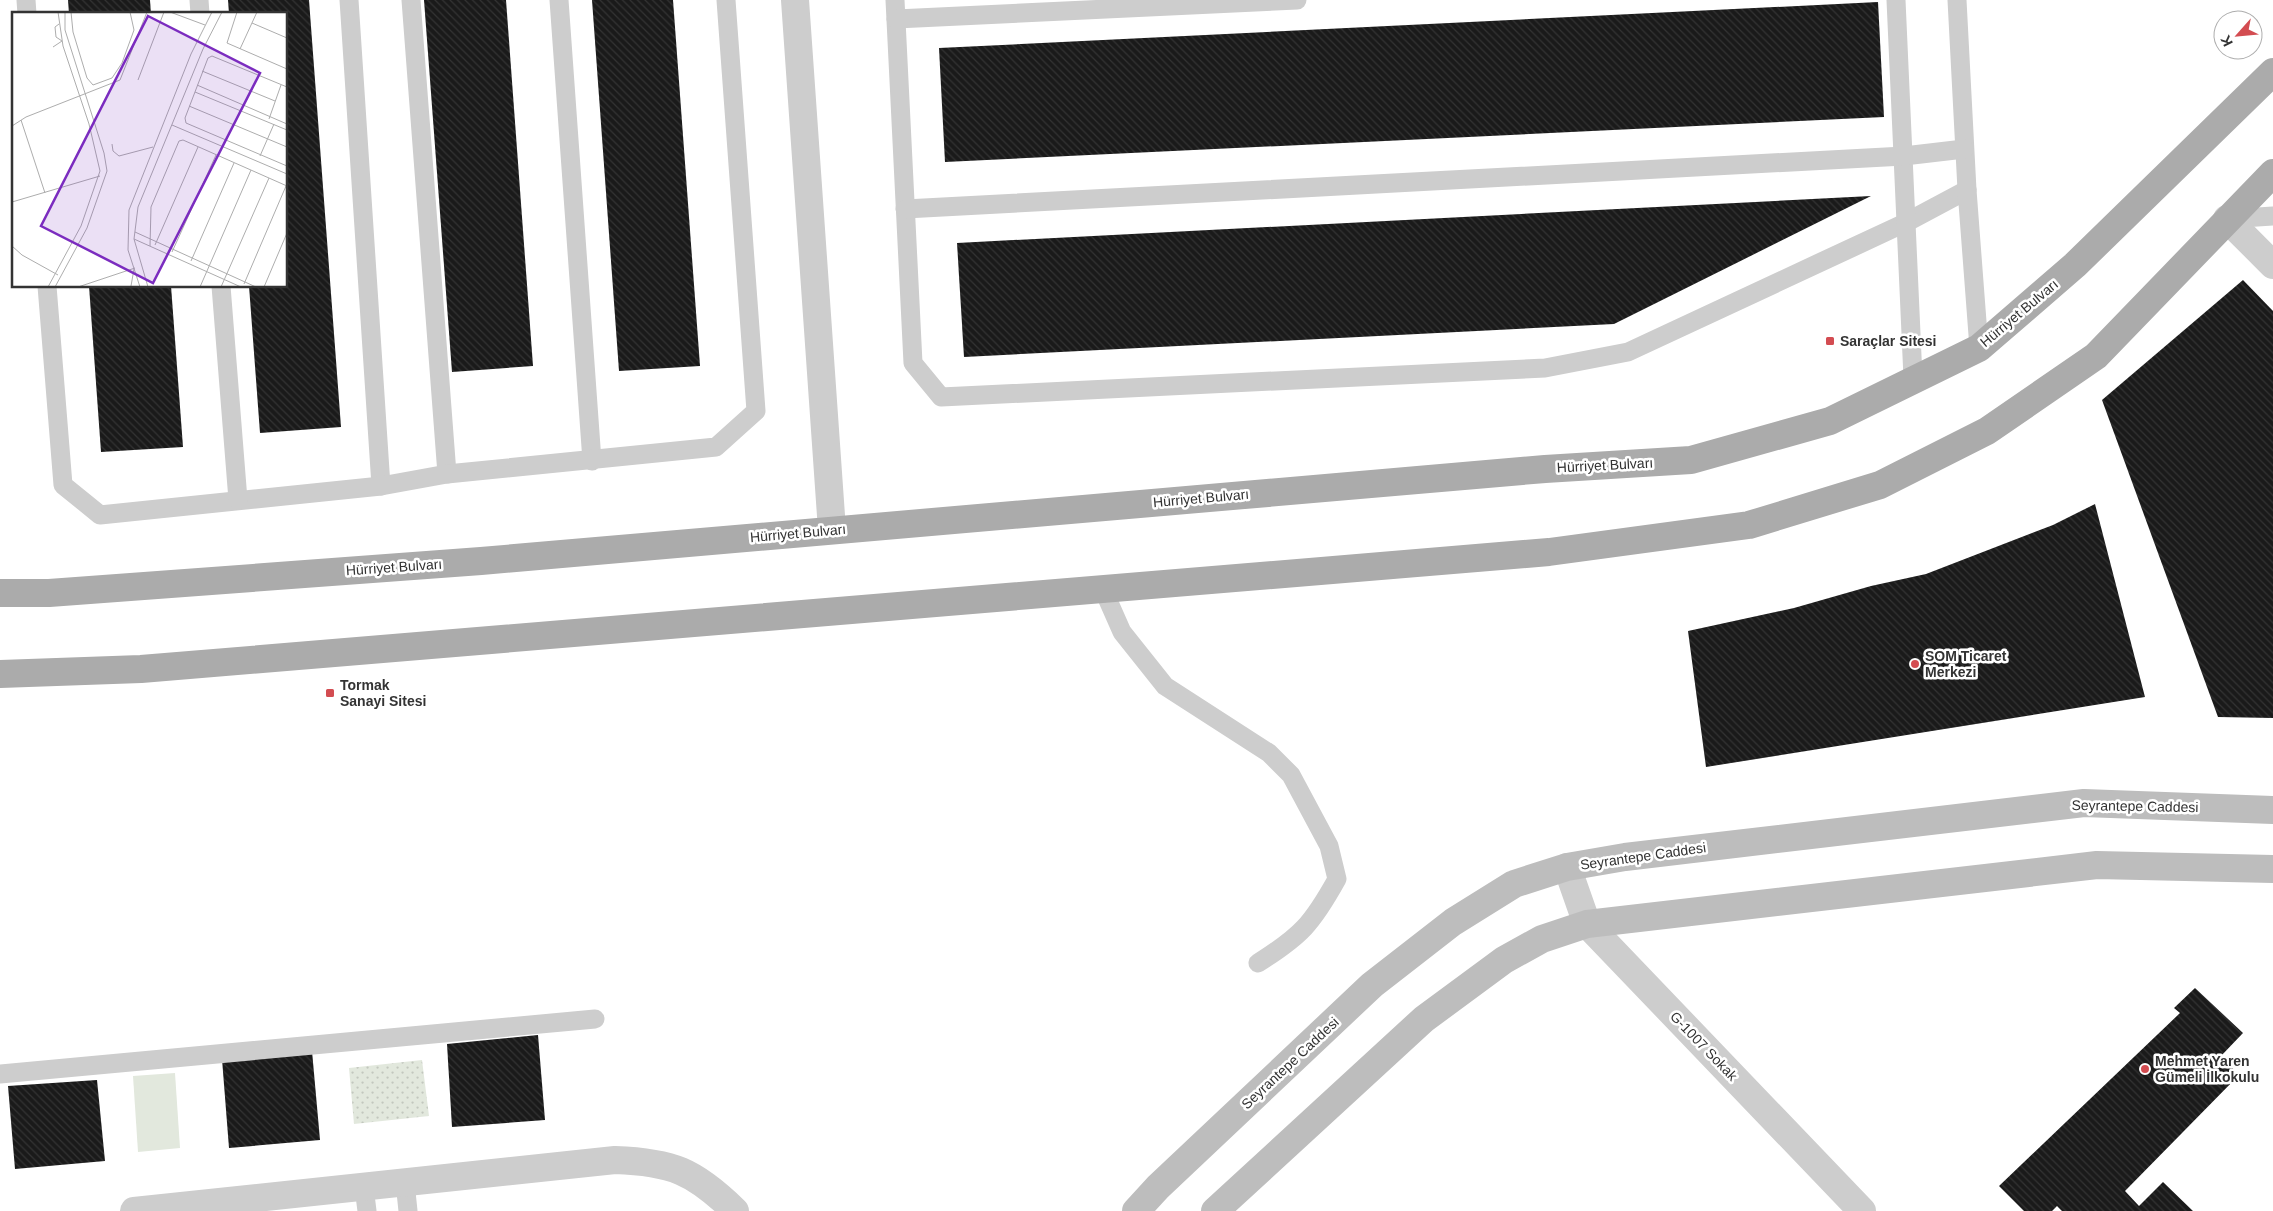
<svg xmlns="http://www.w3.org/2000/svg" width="2273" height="1211" viewBox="0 0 2273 1211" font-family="Arial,sans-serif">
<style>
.grass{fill:#e2e8dd}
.park{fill:url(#park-dots)}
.building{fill:url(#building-back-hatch)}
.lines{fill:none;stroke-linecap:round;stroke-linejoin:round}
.service{stroke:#cdcdcd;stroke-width:19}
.minor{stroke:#cdcdcd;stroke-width:28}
.secondary{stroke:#bdbdbd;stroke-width:28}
.primary{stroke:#ababab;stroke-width:28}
.poi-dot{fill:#d34c51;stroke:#fff;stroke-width:2}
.labels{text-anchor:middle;stroke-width:5;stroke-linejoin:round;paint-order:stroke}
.street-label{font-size:14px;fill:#333;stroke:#fff}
.poi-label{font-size:14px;font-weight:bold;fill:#333;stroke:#fff;text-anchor:start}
.inset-road{fill:none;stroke:#adadad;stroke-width:1}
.view{fill:#7b2cbf;fill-opacity:0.15;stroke:#7b2cbf;stroke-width:2.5}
.inset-edge{fill:none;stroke:#333;stroke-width:2.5}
</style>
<defs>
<pattern id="park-dots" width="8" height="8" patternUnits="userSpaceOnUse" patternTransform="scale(1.25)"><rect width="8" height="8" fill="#e2e8dd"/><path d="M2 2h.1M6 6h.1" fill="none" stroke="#c2c7be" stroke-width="1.8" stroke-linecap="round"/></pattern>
<pattern id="building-back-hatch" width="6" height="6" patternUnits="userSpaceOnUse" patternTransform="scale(1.25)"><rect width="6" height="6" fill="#1a1a1a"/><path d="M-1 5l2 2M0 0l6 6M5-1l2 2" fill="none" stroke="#333"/></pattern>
</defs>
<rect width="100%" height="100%" fill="#fff"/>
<polygon class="grass" points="175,1073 180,1148 138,1152 133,1076"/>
<polygon class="park" points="422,1060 429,1116 354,1124 349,1068"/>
<g class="building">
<polygon points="68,0 150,0 151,14 69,14"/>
<polygon points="228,0 309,0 341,427 260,433 249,286 286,286 286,14 229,14"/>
<polygon points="424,0 506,0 533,366 452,372"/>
<polygon points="592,0 673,0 700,366 619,371"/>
<polygon points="1878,2 1884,117 945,162 939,48"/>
<polygon points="1871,196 1614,324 964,357 957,243"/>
<polygon points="2243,280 2273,311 2273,718 2218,717 2102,400"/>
<polygon points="89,286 171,286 183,447 101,452"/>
<polygon points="2095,504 2145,697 1706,767 1688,631 1794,608 1871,586 1926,574 2053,525"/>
<polygon points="2195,988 2243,1033 2221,1056 2239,1075 2125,1191 2139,1206 2163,1182 2193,1211 2062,1211 2057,1206 2052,1211 2024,1211 1999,1186 2180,1013 2174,1008"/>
<polygon points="538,1035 545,1120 452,1127 447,1044"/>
<polygon points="312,1051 320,1140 229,1148 222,1059"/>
<polygon points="97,1080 105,1161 15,1169 8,1086"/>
</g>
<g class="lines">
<g class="service">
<polyline points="26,0 27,14"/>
<polyline points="199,0 200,14"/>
<polyline points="349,0 381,486"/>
<polyline points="411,0 447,474"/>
<polyline points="559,0 592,461"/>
<polyline points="895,0 913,363 941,397 1545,368 1628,352 1907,222 1967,190"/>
<polyline points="1896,0 1913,378"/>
<polyline points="1957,0 1967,190 1979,348"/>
<polyline points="896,19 1297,0"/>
<polyline points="905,209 1904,156 1964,149"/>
<polyline points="2227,219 2273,216"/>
<polyline points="47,286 63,485 100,515 381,486 447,474 716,447 756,411 726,0"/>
<polyline points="221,286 238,500"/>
<path d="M1103 589 1122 632 1165 686 1269 753 1291 775 1329 846 1337 879C1312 924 1301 936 1258 963"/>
<polyline points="0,1074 595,1019"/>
<polyline points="405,1182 408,1211"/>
<polyline points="364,1187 367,1211"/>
</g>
<g class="minor">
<polyline points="795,0 832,530"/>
<polyline points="2227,219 2273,265"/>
<polyline points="1567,867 1587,924 1862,1211"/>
<path d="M134 1211 615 1160C672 1162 694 1171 735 1211"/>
</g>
<g class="secondary">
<polyline points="1136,1211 1158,1187 1372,985 1453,922 1514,884 1567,867 1625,857 2084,803 2273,810"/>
<polyline points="1215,1211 1424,1019 1504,960 1542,939 1587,924 2097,865 2273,869"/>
</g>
<g class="primary">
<polyline points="0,593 49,593 481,561 1545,469 1691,460 1830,421 1979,348 2075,265 2273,72"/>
<polyline points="0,674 141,669 1549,552 1749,525 1880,485 1987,431 2096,356 2273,173"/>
</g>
</g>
<g class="poi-dot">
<rect x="1825" y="336" width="10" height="10" rx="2.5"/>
<circle cx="1915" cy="664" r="5"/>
<rect x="325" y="688" width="10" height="10" rx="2.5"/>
<circle cx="2145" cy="1069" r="5"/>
</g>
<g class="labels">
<g class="street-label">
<text transform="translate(2019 313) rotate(-40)" y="5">Hürriyet Bulvarı</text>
<text transform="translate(1605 465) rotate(-3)" y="5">Hürriyet Bulvarı</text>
<text transform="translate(1201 498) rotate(-5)" y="5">Hürriyet Bulvarı</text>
<text transform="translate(798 533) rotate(-5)" y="5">Hürriyet Bulvarı</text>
<text transform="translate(394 567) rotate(-4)" y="5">Hürriyet Bulvarı</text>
<text transform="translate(2135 806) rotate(1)" y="5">Seyrantepe Caddesi</text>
<text transform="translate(1643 856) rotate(-8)" y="5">Seyrantepe Caddesi</text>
<text transform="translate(1704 1046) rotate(46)" y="5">G-1007 Sokak</text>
<text transform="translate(1290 1063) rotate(-43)" y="5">Seyrantepe Caddesi</text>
</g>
<g class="poi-label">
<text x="1840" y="346">Saraçlar Sitesi</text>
<text x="1925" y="661">SOM Ticaret<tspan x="1925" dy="16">Merkezi</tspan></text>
<text x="340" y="690">Tormak<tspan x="340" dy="16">Sanayi Sitesi</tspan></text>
<text x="2155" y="1066">Mehmet Yaren<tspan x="2155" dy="16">Gümeli İlkokulu</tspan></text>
</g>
</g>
<g transform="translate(12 12)">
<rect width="275" height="275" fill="#fff"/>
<path class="inset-road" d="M59 0 61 20 75 66 81 73 100 66 110 51 122 18 118 0M158 0 193 13M225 0 215 31 275 57M240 11 275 26M41 35 50 29 44 25 43 15 47 12M228 37 245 0M190 59 263 89M126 68 152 0M185 73 275 112M275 75 200 44 196 46 173 106 174 111 275 154M183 80 275 118M177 94 275 135M257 107 269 73M9 108 33 181M160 113 275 162M0 114 14 105 108 68 135 0M100 132 101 139 107 144 141 135M248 144 262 112M0 190 88 164M123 220 244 275M122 227 229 275M143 233 186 135M0 234 10 243 46 263M138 234 139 195 167 129 171 128 275 174M160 240 204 143M179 249 222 151M232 272 274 174M119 274 122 257M36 275 69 214 88 159 77 112 51 34 46 0M43 275 75 216 95 159 92 141 53 18V0M66 275 123 256M128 275 116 238 117 198 179 42 200 0M136 275 122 227 126 195 191 37 210 0M188 275 239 158M209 275 257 166M252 275 275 221"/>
<path class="view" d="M136 4 248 61 141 271 29 214Z"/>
<rect width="275" height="275" class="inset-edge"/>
</g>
<g transform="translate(2238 35) rotate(243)"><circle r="24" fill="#ffffff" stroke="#adadad"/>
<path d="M0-4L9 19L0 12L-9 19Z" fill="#d34c51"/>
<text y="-8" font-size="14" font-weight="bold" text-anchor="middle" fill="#333333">K</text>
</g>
</svg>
